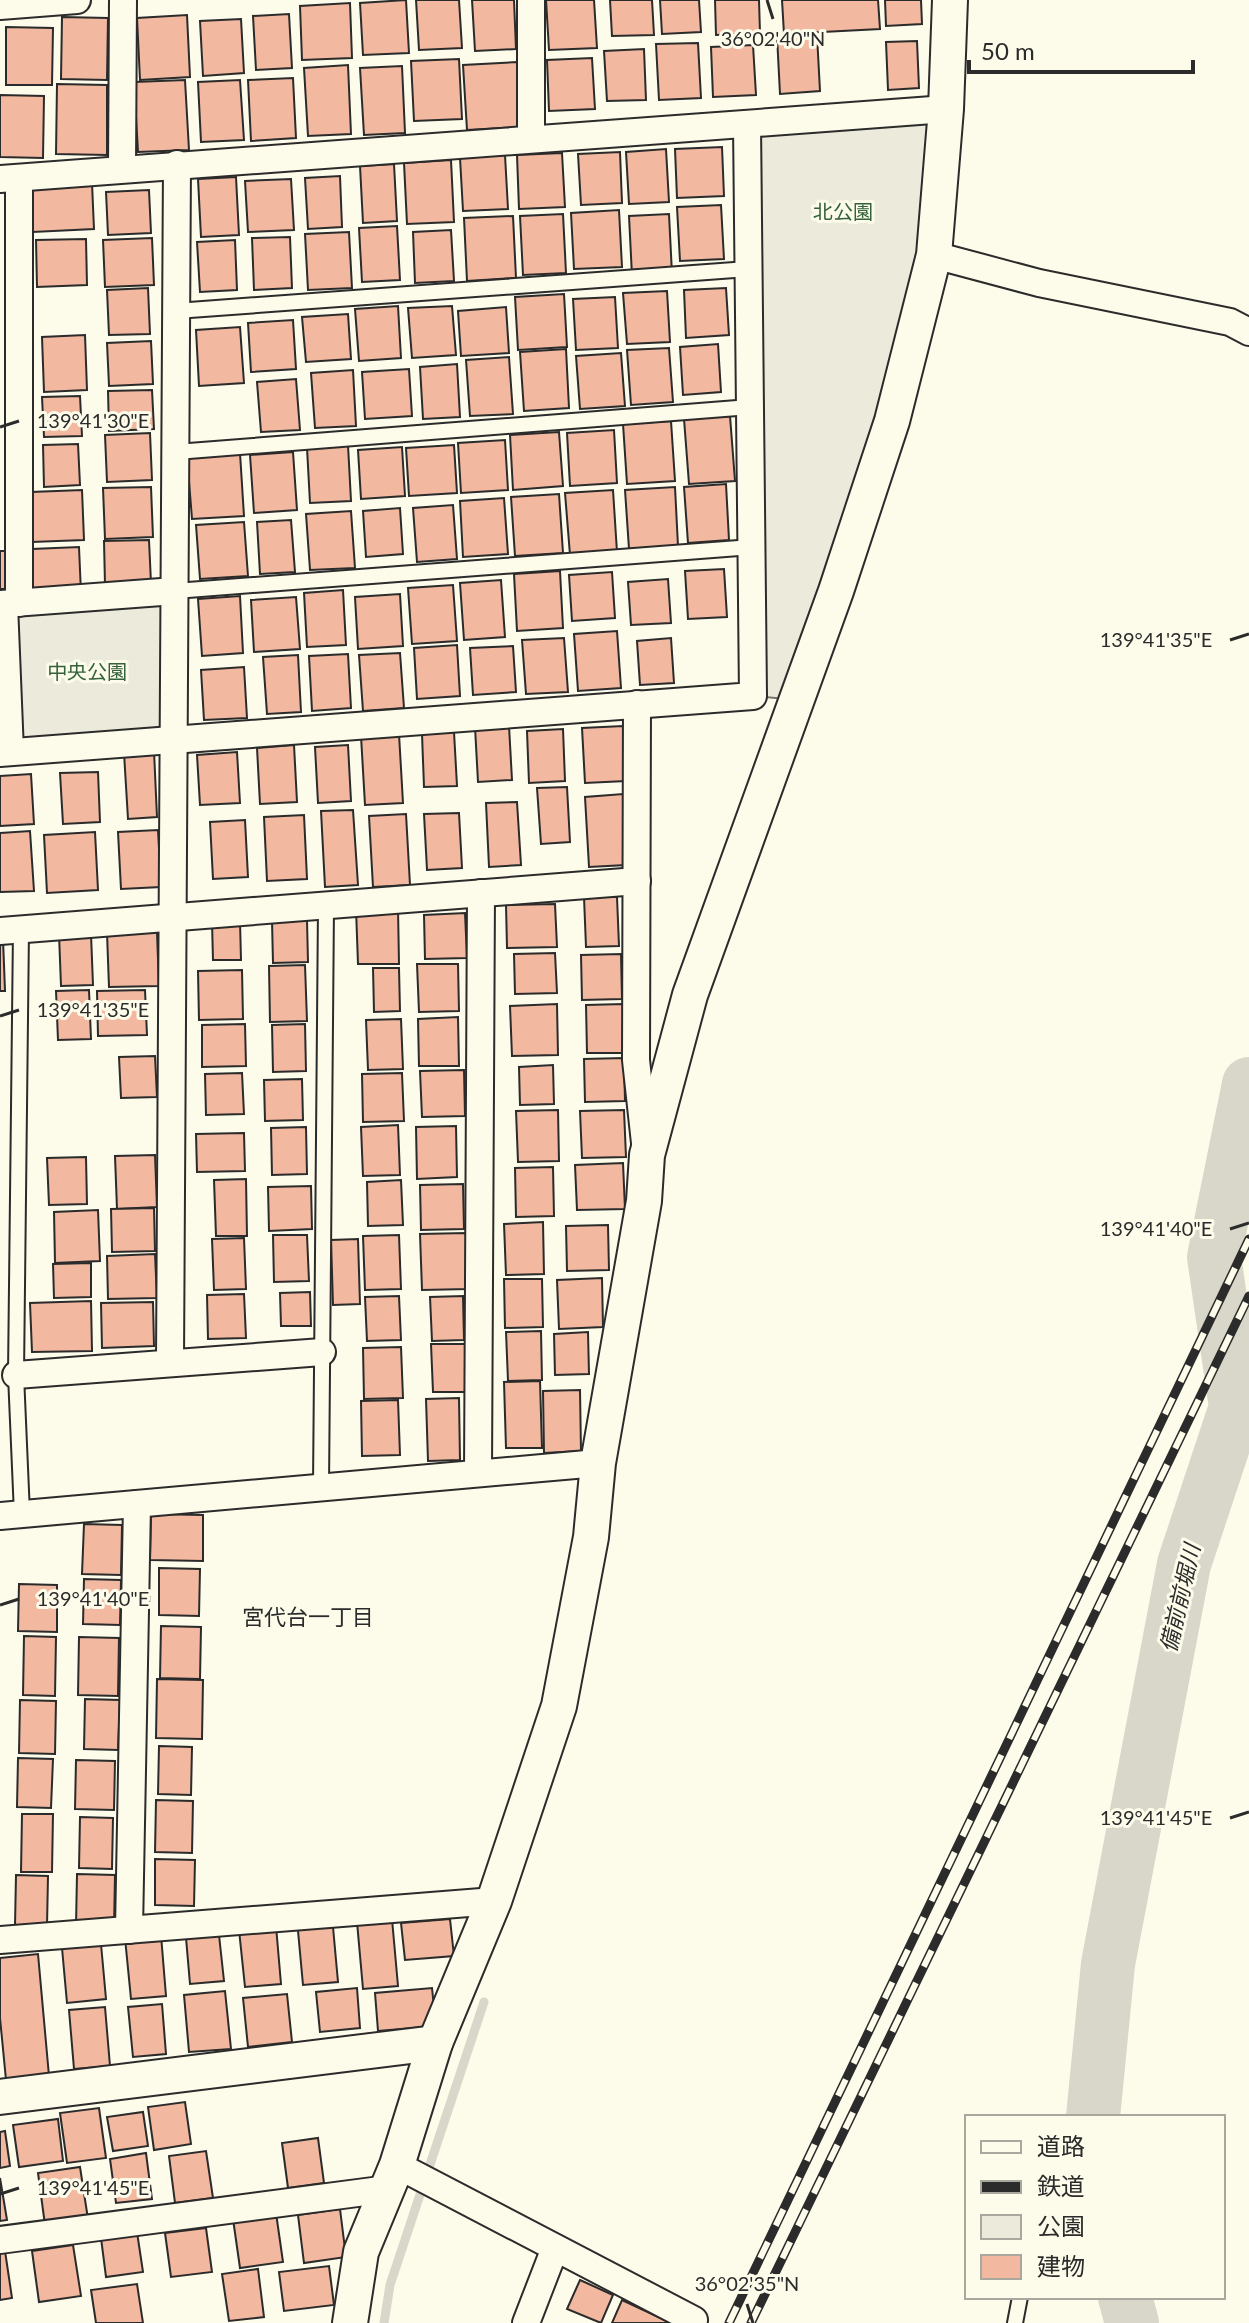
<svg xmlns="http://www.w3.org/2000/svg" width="1249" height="2323" viewBox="0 0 1249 2323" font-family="Lato,'Noto Sans JP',sans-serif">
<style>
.green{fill:#ecebdb;stroke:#74746e;stroke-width:2}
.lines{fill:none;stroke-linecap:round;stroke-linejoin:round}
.stream{stroke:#d8d7c9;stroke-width:9}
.river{stroke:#d8d7c9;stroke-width:54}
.building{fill:#f2b8a0;stroke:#2b2b2b;stroke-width:2}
.service-casing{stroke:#2b2b2b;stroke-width:18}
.minor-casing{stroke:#2b2b2b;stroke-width:30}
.tertiary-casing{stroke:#2b2b2b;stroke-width:38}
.service{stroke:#fdfbea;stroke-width:14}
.minor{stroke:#fdfbea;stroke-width:26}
.tertiary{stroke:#fdfbea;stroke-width:34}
.rail-casing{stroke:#2b2b2b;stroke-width:9}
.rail{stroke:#fdfbea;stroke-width:6;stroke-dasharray:18;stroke-linecap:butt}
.ticks{fill:none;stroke:#2b2b2b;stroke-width:3}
.labels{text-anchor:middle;stroke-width:6;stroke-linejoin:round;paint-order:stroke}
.park-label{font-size:20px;fill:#34623c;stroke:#fdfbea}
.water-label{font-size:22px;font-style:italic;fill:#2b2b2b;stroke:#fdfbea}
.neighbourhood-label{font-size:22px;fill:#2b2b2b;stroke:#fdfbea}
.ticks-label{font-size:20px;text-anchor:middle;fill:#2b2b2b;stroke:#fdfbea;stroke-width:6;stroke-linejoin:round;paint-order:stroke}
</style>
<rect width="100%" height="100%" fill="#fdfbea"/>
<g class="green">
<polygon points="946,109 934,255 797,700 753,696 747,124"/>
<polygon points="175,591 174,740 0,753 0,605"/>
</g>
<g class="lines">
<polyline class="stream" points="384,2323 390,2285 484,2002"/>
<g class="river">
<polyline points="1093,2117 1108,1964 1184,1564 1236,1407 1214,1257 1249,1084"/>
<polyline points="1125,2297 1132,2323"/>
</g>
</g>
<g class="building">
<polygon points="406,0 409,53 363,55 360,3"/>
<polygon points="416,0 459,0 462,48 419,50"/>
<polygon points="472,0 514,0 516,49 475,51"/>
<polygon points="546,0 594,0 597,48 549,50"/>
<polygon points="610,0 652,0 654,35 612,36"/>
<polygon points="660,0 699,0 701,32 662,34"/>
<polygon points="715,0 759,0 760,33 716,35"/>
<polygon points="782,0 878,0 880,29 784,34"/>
<polygon points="885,0 921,0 922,24 886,26"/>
<polygon points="350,3 352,58 302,60 300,6"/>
<polygon points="289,14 292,68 256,70 253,16"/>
<polygon points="187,15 190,77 140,80 137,18"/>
<polygon points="62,17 108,18 107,80 61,79"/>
<polygon points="241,19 244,73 203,76 200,21"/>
<polygon points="6,27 53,28 52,85 6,85"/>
<polygon points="817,35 820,91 780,94 777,36"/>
<polygon points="917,41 919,88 888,90 886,42"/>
<polygon points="698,43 701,98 659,100 656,44"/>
<polygon points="753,45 756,95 713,97 711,47"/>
<polygon points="644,49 646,100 607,101 604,51"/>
<polygon points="592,58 595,109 549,111 547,60"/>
<polygon points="459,59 462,119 414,121 411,61"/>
<polygon points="517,62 521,127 467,130 463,65"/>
<polygon points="348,65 351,134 308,136 304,68"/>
<polygon points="402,66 405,133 364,135 360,68"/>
<polygon points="293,78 296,138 251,141 248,80"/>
<polygon points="185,80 189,150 138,152 134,82"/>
<polygon points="240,80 244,140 201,142 198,82"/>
<polygon points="57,84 107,85 107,155 56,154"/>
<polygon points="0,95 44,96 43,158 0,157"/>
<polygon points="722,147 724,196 677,198 675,149"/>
<polygon points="666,149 669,202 629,204 626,152"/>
<polygon points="620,152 622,203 581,205 578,154"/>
<polygon points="562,153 565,207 519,209 517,155"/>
<polygon points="505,155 508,209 463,211 460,158"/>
<polygon points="451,160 454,222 407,224 404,163"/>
<polygon points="394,164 397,221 363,223 360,166"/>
<polygon points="340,176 342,227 308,229 305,178"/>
<polygon points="236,177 239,235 201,237 198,179"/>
<polygon points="291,179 294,230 248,232 245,181"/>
<polygon points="92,183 94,229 33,232 31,185"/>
<polygon points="149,190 151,233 108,235 106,192"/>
<polygon points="721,205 724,259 680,261 677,207"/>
<polygon points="619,210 622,267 574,269 571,213"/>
<polygon points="563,214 566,273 523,275 520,216"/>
<polygon points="669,214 672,274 632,276 629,216"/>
<polygon points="513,216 516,278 467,281 464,218"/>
<polygon points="397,226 400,280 362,282 359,228"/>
<polygon points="451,230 454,281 415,283 413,232"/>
<polygon points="349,232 352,288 308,290 305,234"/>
<polygon points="290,237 292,288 254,290 252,238"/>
<polygon points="152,238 154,285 105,287 103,240"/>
<polygon points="86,239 87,285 37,287 36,240"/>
<polygon points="235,240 237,290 200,292 197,242"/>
<polygon points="148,288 150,334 109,335 107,290"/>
<polygon points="726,288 729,335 686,338 684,290"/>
<polygon points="667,291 670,342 627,344 623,293"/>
<polygon points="564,294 567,347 518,350 515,297"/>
<polygon points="615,297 618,348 576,350 573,299"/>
<polygon points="398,306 401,358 359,361 355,309"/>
<polygon points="452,306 456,355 412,358 408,308"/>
<polygon points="506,307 509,353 461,356 458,311"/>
<polygon points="348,314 351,359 306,362 302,317"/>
<polygon points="293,320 296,369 251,372 248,323"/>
<polygon points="240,327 244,383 199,386 196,330"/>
<polygon points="85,335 87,390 44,392 42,337"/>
<polygon points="151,341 153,384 109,386 107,343"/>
<polygon points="718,344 721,392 683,395 680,347"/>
<polygon points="669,348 673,402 631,405 627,350"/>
<polygon points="566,349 569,408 524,411 520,352"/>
<polygon points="621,353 625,406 580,409 576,356"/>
<polygon points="509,357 513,414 470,416 466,360"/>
<polygon points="457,364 460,417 423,419 420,367"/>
<polygon points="409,369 412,416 365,419 362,372"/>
<polygon points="353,370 356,426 315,428 311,373"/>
<polygon points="296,379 300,430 261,432 257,382"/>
<polygon points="152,390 154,429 109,431 108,391"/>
<polygon points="80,396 82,436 44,437 42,397"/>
<polygon points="730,416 735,481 689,484 684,419"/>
<polygon points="671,421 675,481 627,484 623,424"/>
<polygon points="614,430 617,483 570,486 567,433"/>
<polygon points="559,432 563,486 513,490 510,435"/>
<polygon points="150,433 152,480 107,482 105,435"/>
<polygon points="505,440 508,490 461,493 458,443"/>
<polygon points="78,444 80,485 44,487 43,445"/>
<polygon points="348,445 351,501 310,503 307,448"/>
<polygon points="454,445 457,493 409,496 406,448"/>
<polygon points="402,447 405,496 361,499 358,450"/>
<polygon points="293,452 297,510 254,513 250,455"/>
<polygon points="240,453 244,516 192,519 187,456"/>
<polygon points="726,484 729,540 688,543 684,487"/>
<polygon points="151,487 153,537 105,539 103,488"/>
<polygon points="675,487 678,546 629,549 625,490"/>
<polygon points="82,490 84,540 32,542 31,492"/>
<polygon points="613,490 617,552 570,555 565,493"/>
<polygon points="559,494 563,553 515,556 511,497"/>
<polygon points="504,498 508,554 463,557 460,501"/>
<polygon points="453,505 457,559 417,562 413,508"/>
<polygon points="400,508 403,554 366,557 363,511"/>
<polygon points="351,511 355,568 310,570 306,514"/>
<polygon points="291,520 295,572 260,574 257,522"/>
<polygon points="244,522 248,576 200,579 196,525"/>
<polygon points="149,540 151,583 105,585 104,541"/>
<polygon points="79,547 81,593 33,595 32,549"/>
<rect x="0" y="551" width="6" height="38"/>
<polygon points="724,569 727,617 688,619 685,571"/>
<polygon points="560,571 563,628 517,631 514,574"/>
<polygon points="612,572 615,618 572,621 569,575"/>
<polygon points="668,579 671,623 631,625 628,582"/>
<polygon points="501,580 505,637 464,640 460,583"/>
<polygon points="453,585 457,641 412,644 408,588"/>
<polygon points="343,590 346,645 307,647 304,593"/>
<polygon points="400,594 403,646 358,649 355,597"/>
<polygon points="240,596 243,653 202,656 198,599"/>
<polygon points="296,597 300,649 254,652 251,600"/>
<polygon points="617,631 621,688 578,691 574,634"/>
<polygon points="564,638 568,692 526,694 522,640"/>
<polygon points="671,638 674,683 640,685 637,641"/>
<polygon points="457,645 460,696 417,699 414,648"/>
<polygon points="513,646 516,692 473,695 470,648"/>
<polygon points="400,653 404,708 363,711 359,655"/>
<polygon points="348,654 351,708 312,711 309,656"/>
<polygon points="298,655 301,712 267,714 263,657"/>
<polygon points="244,667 247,718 204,720 201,670"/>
<polygon points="509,726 512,780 478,782 475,727"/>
<polygon points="623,726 626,781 585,783 582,728"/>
<polygon points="563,729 565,781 529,783 527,731"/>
<polygon points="454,732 457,786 424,787 422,734"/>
<polygon points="399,734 403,803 365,805 361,736"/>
<polygon points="294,745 297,802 260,804 257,748"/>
<polygon points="348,745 351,801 318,803 315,747"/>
<polygon points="154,751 157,817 128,819 124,753"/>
<polygon points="237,752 240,803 200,805 197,755"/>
<polygon points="98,772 100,822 63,824 60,773"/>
<polygon points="31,774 34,824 0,826 0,776"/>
<polygon points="567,787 570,842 541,844 537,788"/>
<polygon points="623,794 626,865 589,867 585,797"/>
<polygon points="517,802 521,865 489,867 486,803"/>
<polygon points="353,810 358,885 325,887 321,811"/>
<polygon points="459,813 462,868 427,870 424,814"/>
<polygon points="406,814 410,885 373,887 369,816"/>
<polygon points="304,815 307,879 267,881 264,817"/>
<polygon points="245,820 248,877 213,879 210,822"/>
<polygon points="158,830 161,887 121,889 118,832"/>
<polygon points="30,831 34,891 0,892 0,833"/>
<polygon points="95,832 98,890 47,893 44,835"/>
<polygon points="584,897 617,897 619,946 586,947"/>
<polygon points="555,904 557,947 507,948 506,905"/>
<polygon points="398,908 399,964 358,964 356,909"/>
<polygon points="465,913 467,958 425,959 424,915"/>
<polygon points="307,920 308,962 273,963 272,921"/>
<polygon points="240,921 241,960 213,960 212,922"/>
<polygon points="157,932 159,986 109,987 107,933"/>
<polygon points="59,934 91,934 93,985 61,986"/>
<polygon points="0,939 3,939 5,991 0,991"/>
<polygon points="555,953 557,993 515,994 514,954"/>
<polygon points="621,954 622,999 582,1000 581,955"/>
<polygon points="417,964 458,964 459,1011 419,1012"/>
<polygon points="305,965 307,1021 270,1022 269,966"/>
<polygon points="373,968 399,968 400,1011 374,1012"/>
<polygon points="242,970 243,1019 199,1020 198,971"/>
<polygon points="89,990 91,1039 58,1040 56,991"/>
<polygon points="145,990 147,1035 98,1036 97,991"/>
<polygon points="557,1004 558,1055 512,1056 510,1006"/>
<polygon points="623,1004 624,1053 587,1053 586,1005"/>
<polygon points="458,1017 459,1066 419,1066 418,1019"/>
<polygon points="401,1019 403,1069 368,1070 366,1020"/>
<polygon points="245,1024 246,1066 202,1067 202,1025"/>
<polygon points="305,1024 306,1071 273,1072 272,1025"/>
<polygon points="155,1056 157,1097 121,1098 119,1057"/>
<polygon points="624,1058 625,1101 585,1102 584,1059"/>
<polygon points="553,1065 554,1104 520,1105 519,1067"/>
<polygon points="464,1070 465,1116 422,1117 420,1071"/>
<polygon points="242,1073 244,1114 206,1115 205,1074"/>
<polygon points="402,1073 404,1121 363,1122 362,1074"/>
<polygon points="302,1079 303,1120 265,1121 264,1080"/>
<polygon points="558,1110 559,1161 518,1162 516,1111"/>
<polygon points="624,1110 626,1157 582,1158 580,1111"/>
<polygon points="398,1125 400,1175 363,1176 361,1127"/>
<polygon points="456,1126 457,1177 417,1179 416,1127"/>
<polygon points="306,1127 307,1174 272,1175 271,1128"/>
<polygon points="244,1133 245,1171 197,1172 196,1134"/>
<polygon points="155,1155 157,1207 117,1209 115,1156"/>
<polygon points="86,1157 87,1204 49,1205 47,1158"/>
<polygon points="623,1163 625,1209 577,1210 575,1165"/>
<polygon points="553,1167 554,1216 516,1217 515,1168"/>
<polygon points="246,1179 247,1236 216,1236 214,1180"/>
<polygon points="401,1180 403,1225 368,1226 367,1182"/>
<polygon points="463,1184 464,1229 421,1230 420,1185"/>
<polygon points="311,1186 312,1229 269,1231 268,1187"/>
<polygon points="154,1208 155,1251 112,1252 111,1209"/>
<polygon points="98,1210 100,1261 55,1263 54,1212"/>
<polygon points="543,1222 544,1274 506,1275 504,1224"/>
<polygon points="608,1225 609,1270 567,1271 566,1226"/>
<polygon points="466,1233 468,1289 422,1290 420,1234"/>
<polygon points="273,1235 307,1235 309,1281 274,1282"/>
<polygon points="399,1235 401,1289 365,1290 363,1236"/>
<polygon points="244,1238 246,1289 214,1290 212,1239"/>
<polygon points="358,1239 360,1304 333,1305 331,1240"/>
<polygon points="155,1254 157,1298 108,1299 107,1256"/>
<polygon points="91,1263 91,1297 54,1298 53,1264"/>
<polygon points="602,1278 603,1327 559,1329 557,1280"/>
<polygon points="504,1279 542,1279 543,1327 505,1328"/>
<polygon points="310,1292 311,1326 281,1326 280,1293"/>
<polygon points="244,1294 246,1338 208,1339 207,1295"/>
<polygon points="399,1296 401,1340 367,1341 365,1297"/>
<polygon points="463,1296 464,1340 432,1341 430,1297"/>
<polygon points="91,1301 92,1351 32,1352 30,1303"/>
<polygon points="153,1302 154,1346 102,1348 101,1303"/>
<polygon points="541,1331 542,1380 508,1381 506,1332"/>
<polygon points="588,1332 589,1374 555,1375 554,1334"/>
<polygon points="431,1344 465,1344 467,1392 433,1392"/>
<polygon points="401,1347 403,1398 364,1399 363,1348"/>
<polygon points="540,1381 542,1448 506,1448 504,1382"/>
<polygon points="580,1390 581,1451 544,1453 543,1391"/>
<polygon points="459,1398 460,1460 428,1461 426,1399"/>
<polygon points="398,1400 400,1455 362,1456 361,1401"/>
<polygon points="151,1514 203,1515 203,1561 150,1560"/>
<polygon points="84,1524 122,1525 121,1575 82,1574"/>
<polygon points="159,1568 200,1569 199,1616 159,1615"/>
<polygon points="84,1579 121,1580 120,1625 83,1624"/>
<polygon points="19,1584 57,1585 57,1632 18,1631"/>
<polygon points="161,1626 201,1627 200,1679 160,1678"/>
<polygon points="24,1636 56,1637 55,1696 23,1695"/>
<polygon points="79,1637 119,1638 118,1696 78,1695"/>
<polygon points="157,1679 203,1680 202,1739 156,1738"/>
<polygon points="85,1699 120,1700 118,1750 84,1749"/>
<polygon points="20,1700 56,1701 55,1754 19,1753"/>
<polygon points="159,1746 192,1747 191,1795 158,1794"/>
<polygon points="18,1758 53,1759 51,1808 17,1807"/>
<polygon points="76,1760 115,1761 114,1810 75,1809"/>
<polygon points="156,1800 193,1801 192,1853 155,1852"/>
<polygon points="22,1814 53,1814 52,1872 21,1872"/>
<polygon points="80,1817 113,1818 112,1869 79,1868"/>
<polygon points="155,1859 195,1860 194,1906 155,1905"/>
<polygon points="77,1874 115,1875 114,1927 76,1926"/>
<polygon points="16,1875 48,1876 47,1926 15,1926"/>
<polygon points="332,1916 338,1982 303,1985 297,1920"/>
<polygon points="392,1919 398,1986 363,1989 357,1922"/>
<polygon points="450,1919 454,1956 405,1960 401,1923"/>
<polygon points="276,1926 281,1984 245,1987 239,1930"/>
<polygon points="161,1935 166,1996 131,1999 125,1938"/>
<polygon points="219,1935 224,1981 190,1984 186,1938"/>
<polygon points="101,1944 106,1999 67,2003 62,1948"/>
<polygon points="38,1954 49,2076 6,2080 0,2018 0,1958"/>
<polygon points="357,1988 360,2028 320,2032 316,1992"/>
<polygon points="432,1988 436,2026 378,2031 375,1993"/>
<polygon points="225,1991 231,2049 189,2052 184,1995"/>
<polygon points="287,1994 292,2042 248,2047 243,1998"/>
<polygon points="162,2004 166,2054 133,2057 128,2007"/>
<polygon points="105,2007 110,2066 74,2069 69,2010"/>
<polygon points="185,2102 191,2144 154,2150 148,2107"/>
<polygon points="99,2108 106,2158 67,2163 60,2113"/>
<polygon points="143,2112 148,2146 113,2151 107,2117"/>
<polygon points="58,2119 63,2161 19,2167 13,2125"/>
<polygon points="5,2131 10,2166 0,2168 0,2132"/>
<polygon points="318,2138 324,2183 288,2188 282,2143"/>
<polygon points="206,2151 213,2198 175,2203 169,2156"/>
<polygon points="146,2153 152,2199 116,2203 110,2159"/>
<polygon points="80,2167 88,2219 45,2225 38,2173"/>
<polygon points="0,2178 7,2220 0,2221"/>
<polygon points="340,2209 346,2257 304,2263 298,2215"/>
<polygon points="276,2213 283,2262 240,2268 233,2219"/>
<polygon points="206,2228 212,2272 171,2277 165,2233"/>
<polygon points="137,2232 143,2272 106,2277 101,2238"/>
<polygon points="73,2245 81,2296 39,2302 32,2251"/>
<polygon points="5,2251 12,2298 0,2300 0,2252"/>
<polygon points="329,2266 334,2305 284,2311 279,2272"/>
<polygon points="258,2269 264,2317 229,2321 222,2274"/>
<polygon points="580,2280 613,2295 601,2323 567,2309"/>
<polygon points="137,2284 143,2323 96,2323 91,2290"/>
<polygon points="622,2300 671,2323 612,2323"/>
</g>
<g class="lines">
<g class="service-casing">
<g id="service">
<polyline points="176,311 748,269"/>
<polyline points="176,452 750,407"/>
<polyline points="175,591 752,547"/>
<polyline points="21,929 16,1375 22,1514"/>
<polyline points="321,1487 326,906"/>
<polyline points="1015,2323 1020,2297"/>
</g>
</g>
<g class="minor-casing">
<g id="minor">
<polyline points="0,6 77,0"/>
<polyline points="531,139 531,0"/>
<polyline points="122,169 123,0"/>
<polyline points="19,178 19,603"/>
<polyline points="0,179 946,109"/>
<polyline points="934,255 1039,283 1230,322 1249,332"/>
<polyline points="0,604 175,591"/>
<polyline points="4,604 10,752"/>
<polyline points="637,704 636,1060 645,1143"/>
<polyline points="0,753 753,696 747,124"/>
<polyline points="0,931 637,881"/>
<polyline points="170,1362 177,164"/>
<polyline points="16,1375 322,1352"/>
<polyline points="478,1473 481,893"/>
<polyline points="0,1516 598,1463"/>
<polyline points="129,1930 137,1504"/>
<polyline points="0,1940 494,1901"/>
<polyline points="397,2165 694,2320 692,2323"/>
<polyline points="0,2240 388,2189"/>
<polyline points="526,2323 555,2248"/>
</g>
</g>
<g class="tertiary-casing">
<g id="tertiary">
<polyline points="0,2097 435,2043"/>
<polyline points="350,2323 361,2252 397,2165 435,2043 494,1901 559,1706 591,1537 598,1463 644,1201 647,1155 690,995 836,591 892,421 934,255 946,109 950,0"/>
</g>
</g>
<use href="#service" class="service"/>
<use href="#minor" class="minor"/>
<use href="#tertiary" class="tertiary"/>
<g class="rail-casing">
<g id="rail">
<polyline points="729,2323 1249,1239"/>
<polyline points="751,2323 1249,1296"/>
</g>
</g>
<use href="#rail" class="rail"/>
</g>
<path class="ticks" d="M767 0 773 19M0 427 19 421M1230 640 1249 634M0 1016 19 1010M1230 1229 1249 1223M0 1605 19 1599M1230 1818 1249 1812M0 2194 19 2188M747 2304 753 2323"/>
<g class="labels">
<g class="park-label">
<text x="843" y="219">北公園</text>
<text x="87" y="679">中央公園</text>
</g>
<g class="water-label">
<text transform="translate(1180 1598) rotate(-77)" y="8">備前前堀川</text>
</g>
<g class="neighbourhood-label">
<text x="308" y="1625">宮代台一丁目</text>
</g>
</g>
<g class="ticks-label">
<text x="773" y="46">36°02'40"N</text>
<text x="93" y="428">139°41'30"E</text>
<text x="1156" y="647">139°41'35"E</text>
<text x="93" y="1017">139°41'35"E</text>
<text x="1156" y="1236">139°41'40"E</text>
<text x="93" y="1606">139°41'40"E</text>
<text x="1156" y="1825">139°41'45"E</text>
<text x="93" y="2195">139°41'45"E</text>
<text x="747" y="2291">36°02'35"N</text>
</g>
<rect x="965" y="2115" width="260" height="184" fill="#fdfbea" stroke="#a9a89e" stroke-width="2"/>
<rect x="981" y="2141" width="40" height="12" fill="#fdfbea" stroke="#a9a89e" stroke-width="2"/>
<text x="1037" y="2155" font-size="24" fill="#2b2b2b">道路</text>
<rect x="981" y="2181" width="40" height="12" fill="#2b2b2b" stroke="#a9a89e" stroke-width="2"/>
<text x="1037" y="2195" font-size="24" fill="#2b2b2b">鉄道</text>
<rect x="981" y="2215" width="40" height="24" fill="#ecebdb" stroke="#a9a89e" stroke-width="2"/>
<text x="1037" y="2235" font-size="24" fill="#2b2b2b">公園</text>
<rect x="981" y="2255" width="40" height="24" fill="#f2b8a0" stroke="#a9a89e" stroke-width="2"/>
<text x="1037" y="2275" font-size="24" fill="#2b2b2b">建物</text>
<path d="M969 60v12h224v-12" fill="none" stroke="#2b2b2b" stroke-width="4"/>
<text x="981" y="60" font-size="24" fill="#2b2b2b" stroke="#fdfbea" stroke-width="6" paint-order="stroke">50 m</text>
</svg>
